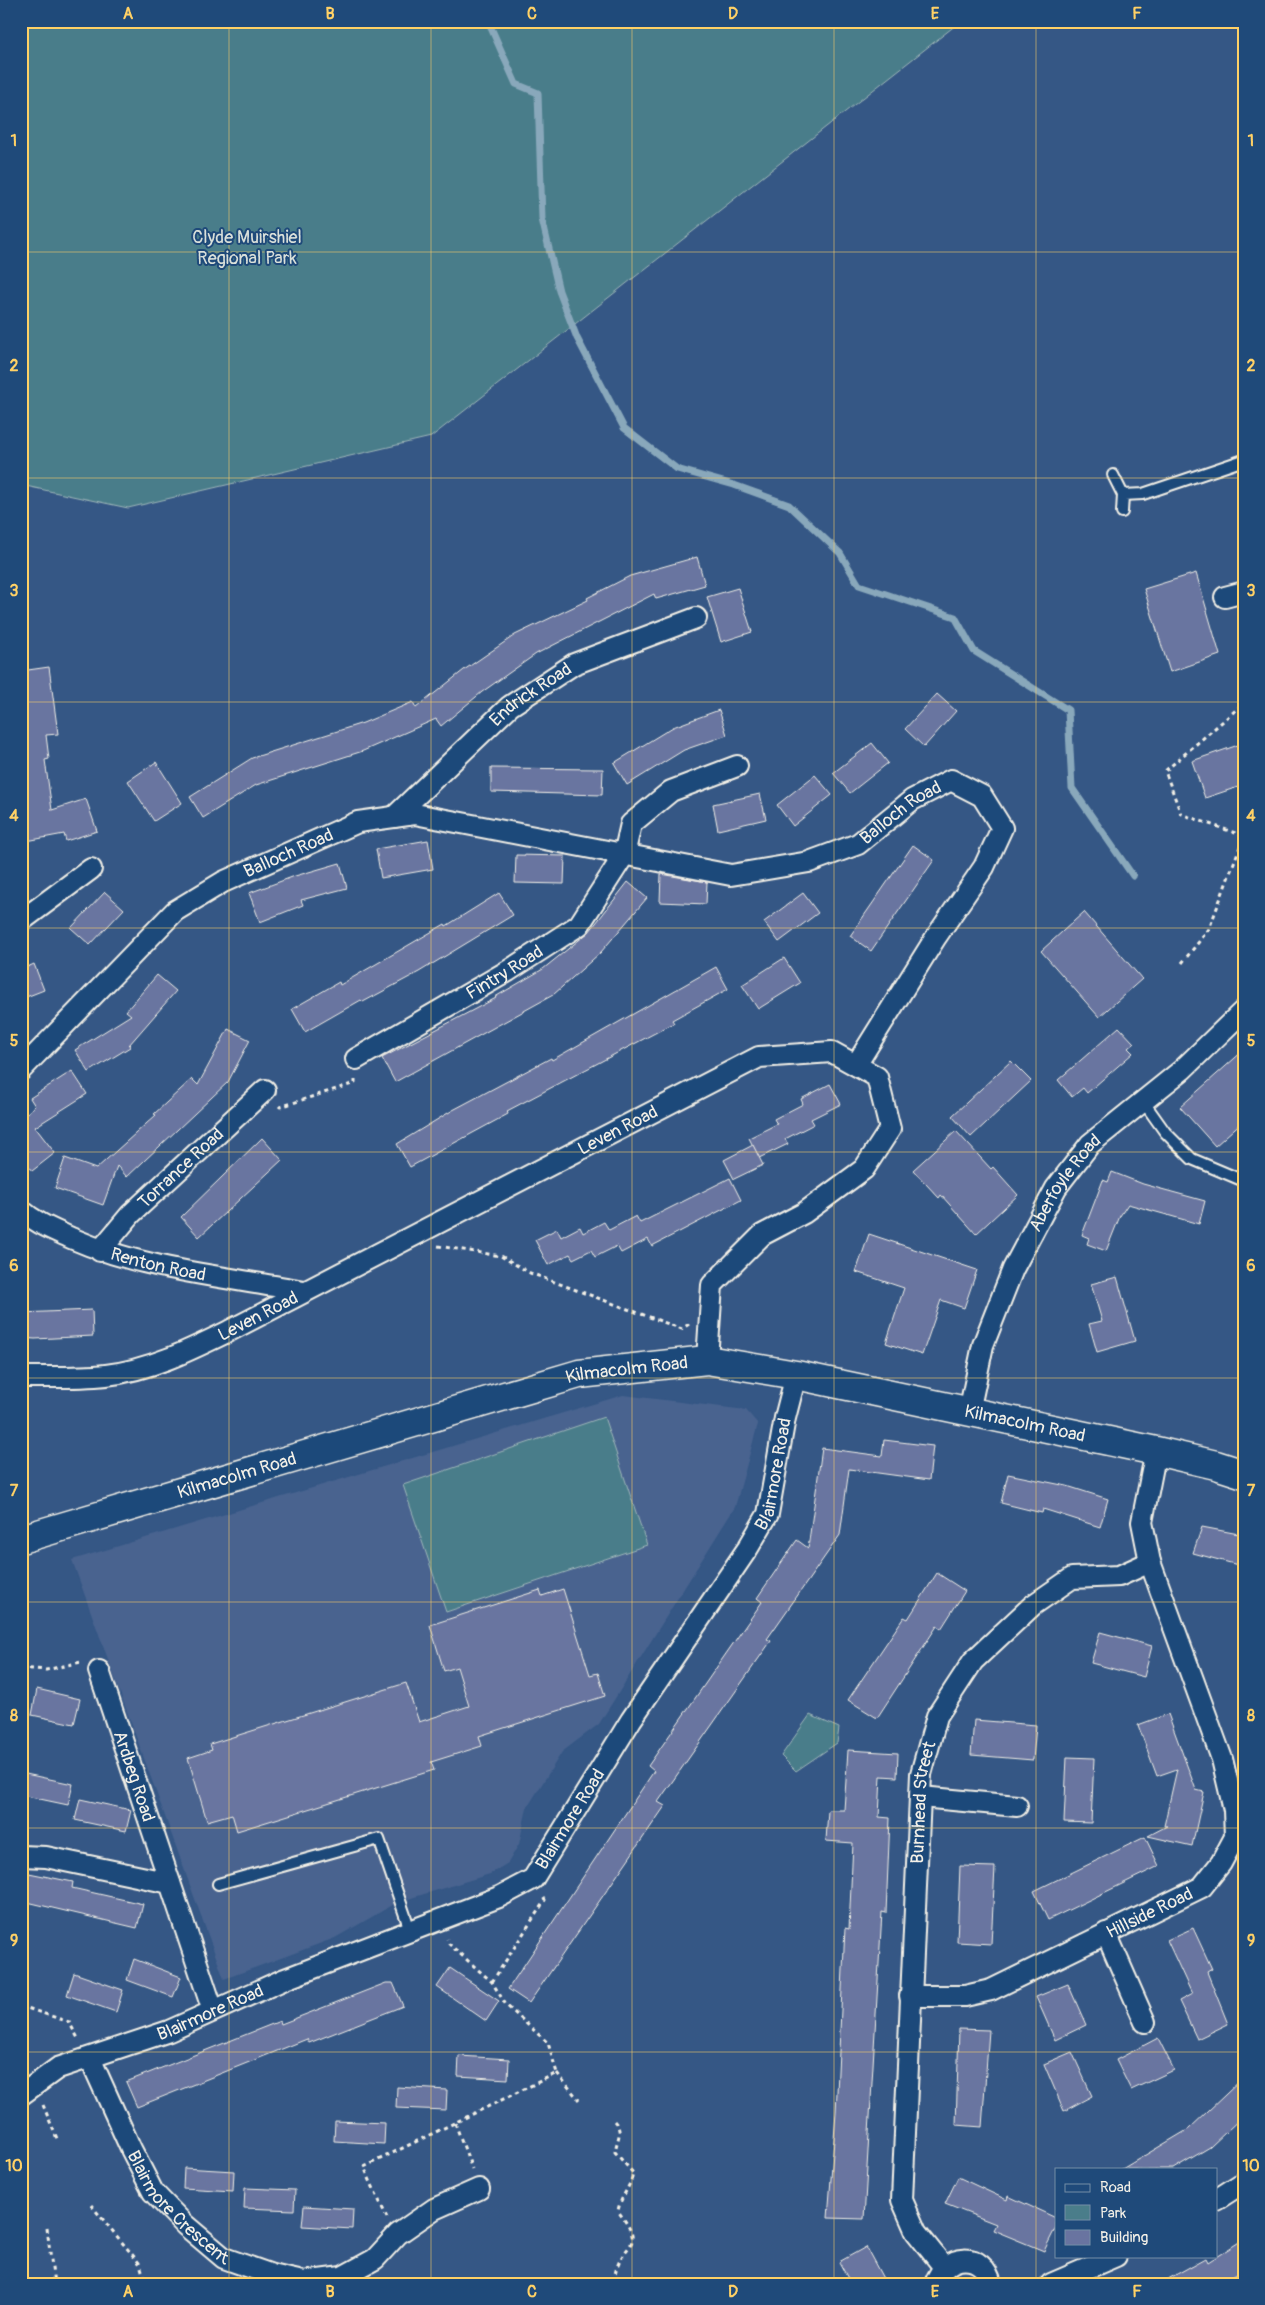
<svg xmlns="http://www.w3.org/2000/svg" width="1265" height="2305" viewBox="0 0 1265 2305" font-family="Pangolin,sans-serif">
<style>
.built{fill:#48638f}
.green{fill:#4a7d8a;stroke:#9fb7b9}
.lines{fill:none;stroke-linecap:round;stroke-linejoin:round}
.stream{stroke:#89a8bb;stroke-width:7}
.building{fill:#6974a0;stroke:#f4f1e8}
.lane-casing{stroke:#f4f1e8;stroke-width:14}
.street-casing{stroke:#f4f1e8;stroke-width:24}
.secondary-casing{stroke:#f4f1e8;stroke-width:31}
.path{stroke:#f4f1e8;stroke-width:3;stroke-dasharray:4 4;stroke-linecap:butt}
.lane{stroke:#1f4a7a;stroke-width:10}
.street{stroke:#1f4a7a;stroke-width:20}
.secondary{stroke:#1f4a7a;stroke-width:28}
.grid{fill:none;stroke:#ffd166;stroke-width:1;stroke-opacity:0.55}
.labels{text-anchor:middle;stroke-width:4;stroke-linejoin:round;paint-order:stroke}
.park-label{font-size:18px;fill:#dae0da;stroke:#1f4a7a}
.street-label{font-size:18px;fill:#f4f1e8;stroke:#1f4a7a}
.neatline{fill:none;stroke:#ffd166;stroke-width:2}
.grid-label{font-size:16px;text-anchor:middle;font-weight:bold;fill:#ffd166}
</style>
<rect width="100%" height="100%" fill="#355785"/>
<filter id="ink" filterUnits="userSpaceOnUse"><feTurbulence type="fractalNoise" baseFrequency=".02" numOctaves="2"/><feDisplacementMap in="SourceGraphic" scale="10" xChannelSelector="R" yChannelSelector="G"/><feConvolveMatrix kernelMatrix="1 2 1 2 8 2 1 2 1" color-interpolation-filters="sRGB"/></filter>
<g filter="url(#ink)">
<polygon class="built" points="623,1395 746,1410 758,1424 735,1507 599,1724 562,1752 527,1808 519,1844 508,1863 490,1874 398,1902 335,1938 224,1979 72,1560"/>
<g class="green">
<polygon points="21,21 961,21 431,437 128,508 21,485"/>
<polygon points="604,1417 647,1545 446,1612 403,1485"/>
<polygon points="810,1715 839,1728 837,1743 796,1771 781,1756"/>
</g>
<g class="lines">
<polyline class="stream" points="488,21 516,84 538,93 542,219 559,291 577,338 624,428 677,469 734,485 789,505 840,553 859,585 955,617 974,651 1068,710 1072,788 1133,876"/>
</g>
<g class="building">
<polygon points="697,557 705,585 656,599 654,594 536,654 482,692 441,726 436,719 363,751 256,785 203,818 190,797 252,758 363,723 413,702 416,708 464,670 515,635 588,600 587,598 630,576"/>
<polygon points="1196,573 1220,655 1170,672 1144,589"/>
<polygon points="738,588 752,632 721,642 707,597"/>
<polygon points="49,667 58,734 46,735 49,759 45,760 52,810 86,799 97,831 66,841 64,834 21,842 21,671"/>
<polygon points="937,694 956,711 924,747 905,729"/>
<polygon points="719,710 727,735 684,750 627,785 614,763 673,727"/>
<polygon points="872,743 888,763 850,793 833,773"/>
<polygon points="1244,743 1244,785 1205,798 1192,761"/>
<polygon points="156,762 182,803 154,821 128,781"/>
<polygon points="491,768 603,769 602,795 491,792"/>
<polygon points="815,775 832,795 793,826 777,805"/>
<polygon points="760,794 766,819 718,830 713,804"/>
<polygon points="428,840 433,869 381,878 376,849"/>
<polygon points="913,845 934,860 871,951 850,936"/>
<polygon points="516,855 565,856 564,884 515,883"/>
<polygon points="340,863 347,888 301,900 303,905 260,922 249,893 295,876"/>
<polygon points="661,874 707,882 706,904 660,902"/>
<polygon points="628,882 647,898 601,952 553,995 395,1082 382,1058 496,998 495,997 543,969 589,932"/>
<polygon points="105,892 124,909 90,945 71,928"/>
<polygon points="499,893 513,915 419,972 363,1002 361,1000 305,1032 292,1009 339,982 340,985 445,924 446,926"/>
<polygon points="803,893 818,913 779,942 764,922"/>
<polygon points="1084,912 1142,979 1099,1017 1041,951"/>
<polygon points="784,958 800,983 758,1009 742,985"/>
<polygon points="34,964 44,990 21,999 21,970"/>
<polygon points="716,967 728,989 672,1020 674,1023 507,1111 508,1114 410,1167 397,1144 453,1110 551,1058 552,1060"/>
<polygon points="157,975 176,991 129,1045 130,1047 89,1072 75,1050 131,1015 126,1011"/>
<polygon points="1119,1027 1134,1043 1128,1048 1133,1053 1087,1093 1083,1088 1072,1097 1058,1080"/>
<polygon points="228,1029 250,1040 228,1082 127,1177 117,1166 103,1205 55,1188 65,1158 96,1169 156,1115 154,1114 192,1079 198,1085"/>
<polygon points="1244,1050 1244,1120 1215,1146 1180,1107"/>
<polygon points="1011,1061 1031,1081 971,1137 952,1116"/>
<polygon points="72,1071 87,1094 35,1127 55,1153 32,1171 21,1157 21,1110 25,1115 35,1106 30,1098"/>
<polygon points="830,1084 841,1104 811,1119 814,1124 785,1139 788,1144 759,1158 749,1138 777,1124 774,1119 803,1104 801,1099"/>
<polygon points="956,1131 991,1169 993,1167 1018,1195 976,1234 941,1195 939,1198 913,1170"/>
<polygon points="262,1138 282,1160 199,1237 181,1217"/>
<polygon points="753,1145 763,1165 734,1179 724,1160"/>
<polygon points="1112,1172 1143,1184 1205,1201 1199,1224 1128,1204 1120,1216 1106,1251 1087,1244 1089,1238 1082,1235 1103,1180 1108,1182"/>
<polygon points="730,1178 741,1200 652,1246 648,1239 621,1253 617,1246 595,1257 591,1250 573,1259 570,1254 548,1265 535,1240 557,1229 561,1237 580,1227 583,1233 604,1222 609,1230 636,1216 640,1223"/>
<polygon points="869,1234 977,1270 964,1308 941,1300 922,1355 886,1343 904,1288 856,1272"/>
<polygon points="1117,1277 1135,1341 1097,1352 1089,1324 1102,1321 1091,1284"/>
<polygon points="92,1310 93,1336 35,1339 21,1338 21,1313"/>
<polygon points="884,1440 933,1446 929,1480 849,1469 840,1535 767,1639 771,1641 658,1802 665,1806 529,2003 508,1989 654,1771 648,1766 762,1602 757,1598 797,1540 808,1548 822,1448 882,1456"/>
<polygon points="1008,1474 1067,1486 1108,1499 1100,1527 1043,1509 1042,1513 1001,1503"/>
<polygon points="1202,1527 1244,1535 1238,1565 1193,1553"/>
<polygon points="937,1573 965,1591 941,1629 937,1626 877,1718 848,1700 904,1617 908,1619"/>
<polygon points="563,1589 590,1675 598,1673 605,1696 479,1736 482,1746 431,1762 434,1770 376,1788 237,1831 232,1814 207,1821 188,1758 212,1750 210,1744 406,1683 419,1722 469,1706 457,1667 444,1671 430,1625 540,1590 542,1596"/>
<polygon points="1100,1632 1152,1646 1144,1677 1091,1663"/>
<polygon points="37,1689 80,1699 74,1724 32,1715"/>
<polygon points="1168,1714 1196,1790 1204,1792 1192,1846 1148,1836 1167,1826 1164,1826 1177,1769 1157,1776 1138,1725"/>
<polygon points="974,1720 1036,1725 1033,1760 971,1755"/>
<polygon points="848,1750 898,1753 897,1777 881,1776 879,1817 890,1818 886,1913 882,1912 864,2219 828,2218 836,2113 845,1928 849,1929 853,1843 826,1841 828,1810 844,1810"/>
<polygon points="1067,1757 1094,1758 1091,1823 1064,1822"/>
<polygon points="21,1773 73,1784 68,1805 21,1795"/>
<polygon points="80,1799 131,1810 126,1831 75,1820"/>
<polygon points="1145,1837 1159,1866 1048,1920 1034,1891"/>
<polygon points="960,1866 995,1867 991,1944 957,1942"/>
<polygon points="29,1873 73,1882 72,1888 143,1904 137,1928 23,1901"/>
<polygon points="1193,1928 1212,1969 1207,1972 1228,2024 1197,2039 1179,2001 1192,1994 1167,1940"/>
<polygon points="134,1959 181,1977 173,1997 127,1980"/>
<polygon points="450,1968 499,2001 486,2021 437,1987"/>
<polygon points="74,1973 123,1990 116,2012 67,1995"/>
<polygon points="386,1983 393,1983 403,2006 309,2043 307,2039 137,2107 126,2082 280,2021 281,2024"/>
<polygon points="1068,1984 1086,2025 1055,2040 1036,1997"/>
<polygon points="959,2029 989,2030 982,2127 956,2125"/>
<polygon points="1158,2038 1174,2070 1131,2090 1116,2060"/>
<polygon points="1072,2052 1092,2096 1064,2111 1044,2064"/>
<polygon points="459,2056 509,2059 508,2079 458,2076"/>
<polygon points="1244,2077 1244,2115 1210,2147 1173,2169 1122,2169 1189,2129"/>
<polygon points="397,2087 447,2090 446,2110 396,2108"/>
<polygon points="335,2121 385,2123 384,2144 334,2141"/>
<polygon points="184,2168 234,2171 233,2191 183,2188"/>
<polygon points="958,2177 1007,2200 1008,2196 1056,2218 1056,2227 1044,2251 993,2230 996,2224 945,2204"/>
<polygon points="245,2188 295,2190 294,2210 244,2208"/>
<polygon points="304,2206 353,2209 352,2229 302,2226"/>
<polygon points="1244,2239 1244,2270 1219,2284 1159,2284 1206,2258 1208,2262"/>
<polygon points="866,2247 886,2284 851,2284 839,2262"/>
</g>
<g class="lines">
<g class="lane-casing">
<g id="lane">
<polyline points="1113,475 1123,495"/>
<polyline points="1122,512 1123,495 1143,494 1244,460"/>
<polyline points="1143,1101 1165,1132 1192,1159 1244,1181"/>
<polyline points="218,1884 379,1839 410,1930"/>
</g>
</g>
<g class="street-casing">
<g id="street">
<polyline points="1225,597 1244,592"/>
<path id="s1" d="M394 817 510 706 574 664 696 618"/>
<polyline points="21,921 91,869"/>
<path id="s2" d="M356 1059 508 971 579 925 624 855 631 824 671 791 737 766"/>
<path id="s3" d="M21 1070 175 911 223 882 358 822 415 814 731 875 809 862 858 844 912 800 951 780 982 796 1002 828 984 867 936 937 856 1065"/>
<path id="s4" d="M21 1210C36 1223 52 1229 71 1238 144 1270 226 1277 304 1291"/>
<path id="s5" d="M100 1251 131 1214 265 1090"/>
<path id="s6" d="M21 1377C49 1377 78 1378 106 1375 150 1370 190 1350 229 1331L759 1057 832 1052 877 1077 890 1129 864 1169 804 1213 762 1235 712 1285 707 1360"/>
<path id="s7" d="M969 1412 983 1345 1013 1269 1056 1188 1090 1144 1182 1070 1244 1010"/>
<path id="s8" d="M99 1671 213 2011"/>
<polyline points="921,1797 1017,1806"/>
<polyline points="21,1856 46,1857 170,1883"/>
<polyline points="1106,1933 1145,2022"/>
<path id="s9" d="M910 1996H965L991 1990 1202 1887 1221 1863 1235 1837 1234 1810 1222 1759 1150 1562"/>
<path id="s10" d="M90 2058 131 2149 153 2192 185 2225 224 2258 272 2275 303 2282 342 2277 375 2259 398 2234 434 2209 479 2189"/>
<path id="s11" d="M21 2095 58 2068 169 2031 285 1979 499 1897 533 1879 631 1720 748 1548 768 1514 785 1418 796 1375"/>
<polyline points="1216,2200 1244,2182"/>
<path id="s12" d="M944 2267 916 2232 902 2200 921 1774 937 1716 973 1661 1033 1605 1072 1578 1119 1576 1150 1562 1142 1522 1156 1451"/>
<path d="M935 2284C945 2253 984 2250 991 2284"/>
<polyline points="1051,2284 1116,2256"/>
</g>
</g>
<g class="secondary-casing">
<g id="secondary">
<path id="s13" d="M21 1539 579 1374 707 1360 796 1375 1156 1451 1216 1465 1244 1474"/>
</g>
</g>
<g class="path">
<polyline points="1182,963 1209,929 1244,836 1181,814 1165,771 1244,703"/>
<polyline points="279,1106 280,1107 355,1083 355,1080"/>
<polyline points="438,1246 501,1256 530,1273 682,1329 689,1324"/>
<polyline points="21,1668 46,1670 81,1662"/>
<polyline points="492,1982 545,1900 542,1896"/>
<polyline points="21,2006 69,2022 79,2040"/>
<polyline points="557,2073 579,2100"/>
<polyline points="43,2105 58,2141"/>
<path d="M614 2121C624 2132 617 2138 615 2152L633 2173C631 2187 620 2197 618 2211 648 2251 623 2239 615 2274L622 2284"/>
<polyline points="455,2123 472,2169"/>
<polyline points="91,2205 140,2264 146,2284"/>
<polyline points="387,2218 364,2167 557,2073 548,2043 506,2005 492,1982 449,1944 447,1939"/>
<polyline points="47,2228 54,2284"/>
</g>
<use href="#lane" class="lane"/>
<use href="#street" class="street"/>
<use href="#secondary" class="secondary"/>
</g>
</g>
<path class="grid" d="M229 21V2284M431 21V2284M632 21V2284M834 21V2284M1036 21V2284M21 252H1244M21 478H1244M21 702H1244M21 928H1244M21 1152H1244M21 1378H1244M21 1602H1244M21 1828H1244M21 2052H1244"/>
<g class="labels">
<g class="park-label">
<text x="247" y="243">Clyde Muirshiel<tspan x="247" dy="21">Regional Park</tspan></text>
</g>
<g class="street-label">
<text dy="6" stroke="none"><textPath href="#s1" startOffset="184">Endrick Road</textPath></text>
<text dy="6" stroke="none"><textPath href="#s3" startOffset="989">Balloch Road</textPath></text>
<text dy="6" stroke="none"><textPath href="#s3" startOffset="349">Balloch Road</textPath></text>
<text dy="6" stroke="none"><textPath href="#s2" startOffset="172">Fintry Road</textPath></text>
<text dy="6" stroke="none"><textPath href="#s6" startOffset="654">Leven Road</textPath></text>
<text dy="6" stroke="none"><textPath href="#s5" startOffset="116">Torrance Road</textPath></text>
<text dy="6" stroke="none"><textPath href="#s7" startOffset="251">Aberfoyle Road</textPath></text>
<text dy="6" stroke="none"><textPath href="#s4" startOffset="149">Renton Road</textPath></text>
<text dy="6" stroke="none"><textPath href="#s6" startOffset="249">Leven Road</textPath></text>
<text dy="6" stroke="none"><textPath href="#s13" startOffset="630">Kilmacolm Road</textPath></text>
<text dy="6" stroke="none"><textPath href="#s13" startOffset="1035">Kilmacolm Road</textPath></text>
<text dy="6" stroke="none"><textPath href="#s11" startOffset="1032">Blairmore Road</textPath></text>
<text dy="6" stroke="none"><textPath href="#s13" startOffset="225">Kilmacolm Road</textPath></text>
<text dy="6" stroke="none"><textPath href="#s8" startOffset="111">Ardbeg Road</textPath></text>
<text dy="6" stroke="none"><textPath href="#s12" startOffset="478">Burnhead Street</textPath></text>
<text dy="6" stroke="none"><textPath href="#s11" startOffset="628">Blairmore Road</textPath></text>
<text dy="6" stroke="none"><textPath href="#s9" startOffset="258">Hillside Road</textPath></text>
<text dy="6" stroke="none"><textPath href="#s11" startOffset="208">Blairmore Road</textPath></text>
<text dy="6" stroke="none"><textPath href="#s10" startOffset="176">Blairmore Crescent</textPath></text>
</g>
</g>
<rect width="1265" height="2305" fill="none" stroke="#1f4a7a" stroke-width="55"/>
<rect x="1055" y="2168" width="162" height="90" fill="#1f4a7a" stroke="#748da6"/>
<rect x="1065" y="2184" width="25" height="8" fill="#1f4a7a" stroke="#748da6"/>
<text x="1100" y="2192" font-size="15" fill="#f4f1e8">Road</text>
<rect x="1065" y="2205" width="25" height="15" fill="#4a7d8a" stroke="#748da6"/>
<text x="1100" y="2218" font-size="15" fill="#f4f1e8">Park</text>
<rect x="1065" y="2230" width="25" height="15" fill="#6974a0" stroke="#748da6"/>
<text x="1100" y="2242" font-size="15" fill="#f4f1e8">Building</text>
<rect x="28" y="28" width="1210" height="2250" class="neatline"/>
<g class="grid-label">
<text x="128" y="19">A</text>
<text x="330" y="19">B</text>
<text x="532" y="19">C</text>
<text x="733" y="19">D</text>
<text x="935" y="19">E</text>
<text x="1137" y="19">F</text>
<text x="14" y="146">1</text>
<text x="1251" y="146">1</text>
<text x="14" y="371">2</text>
<text x="1251" y="371">2</text>
<text x="14" y="596">3</text>
<text x="1251" y="596">3</text>
<text x="14" y="821">4</text>
<text x="1251" y="821">4</text>
<text x="14" y="1046">5</text>
<text x="1251" y="1046">5</text>
<text x="14" y="1271">6</text>
<text x="1251" y="1271">6</text>
<text x="14" y="1496">7</text>
<text x="1251" y="1496">7</text>
<text x="14" y="1721">8</text>
<text x="1251" y="1721">8</text>
<text x="14" y="1946">9</text>
<text x="1251" y="1946">9</text>
<text x="14" y="2171">10</text>
<text x="1251" y="2171">10</text>
<text x="128" y="2297">A</text>
<text x="330" y="2297">B</text>
<text x="532" y="2297">C</text>
<text x="733" y="2297">D</text>
<text x="935" y="2297">E</text>
<text x="1137" y="2297">F</text>
</g>
</svg>
